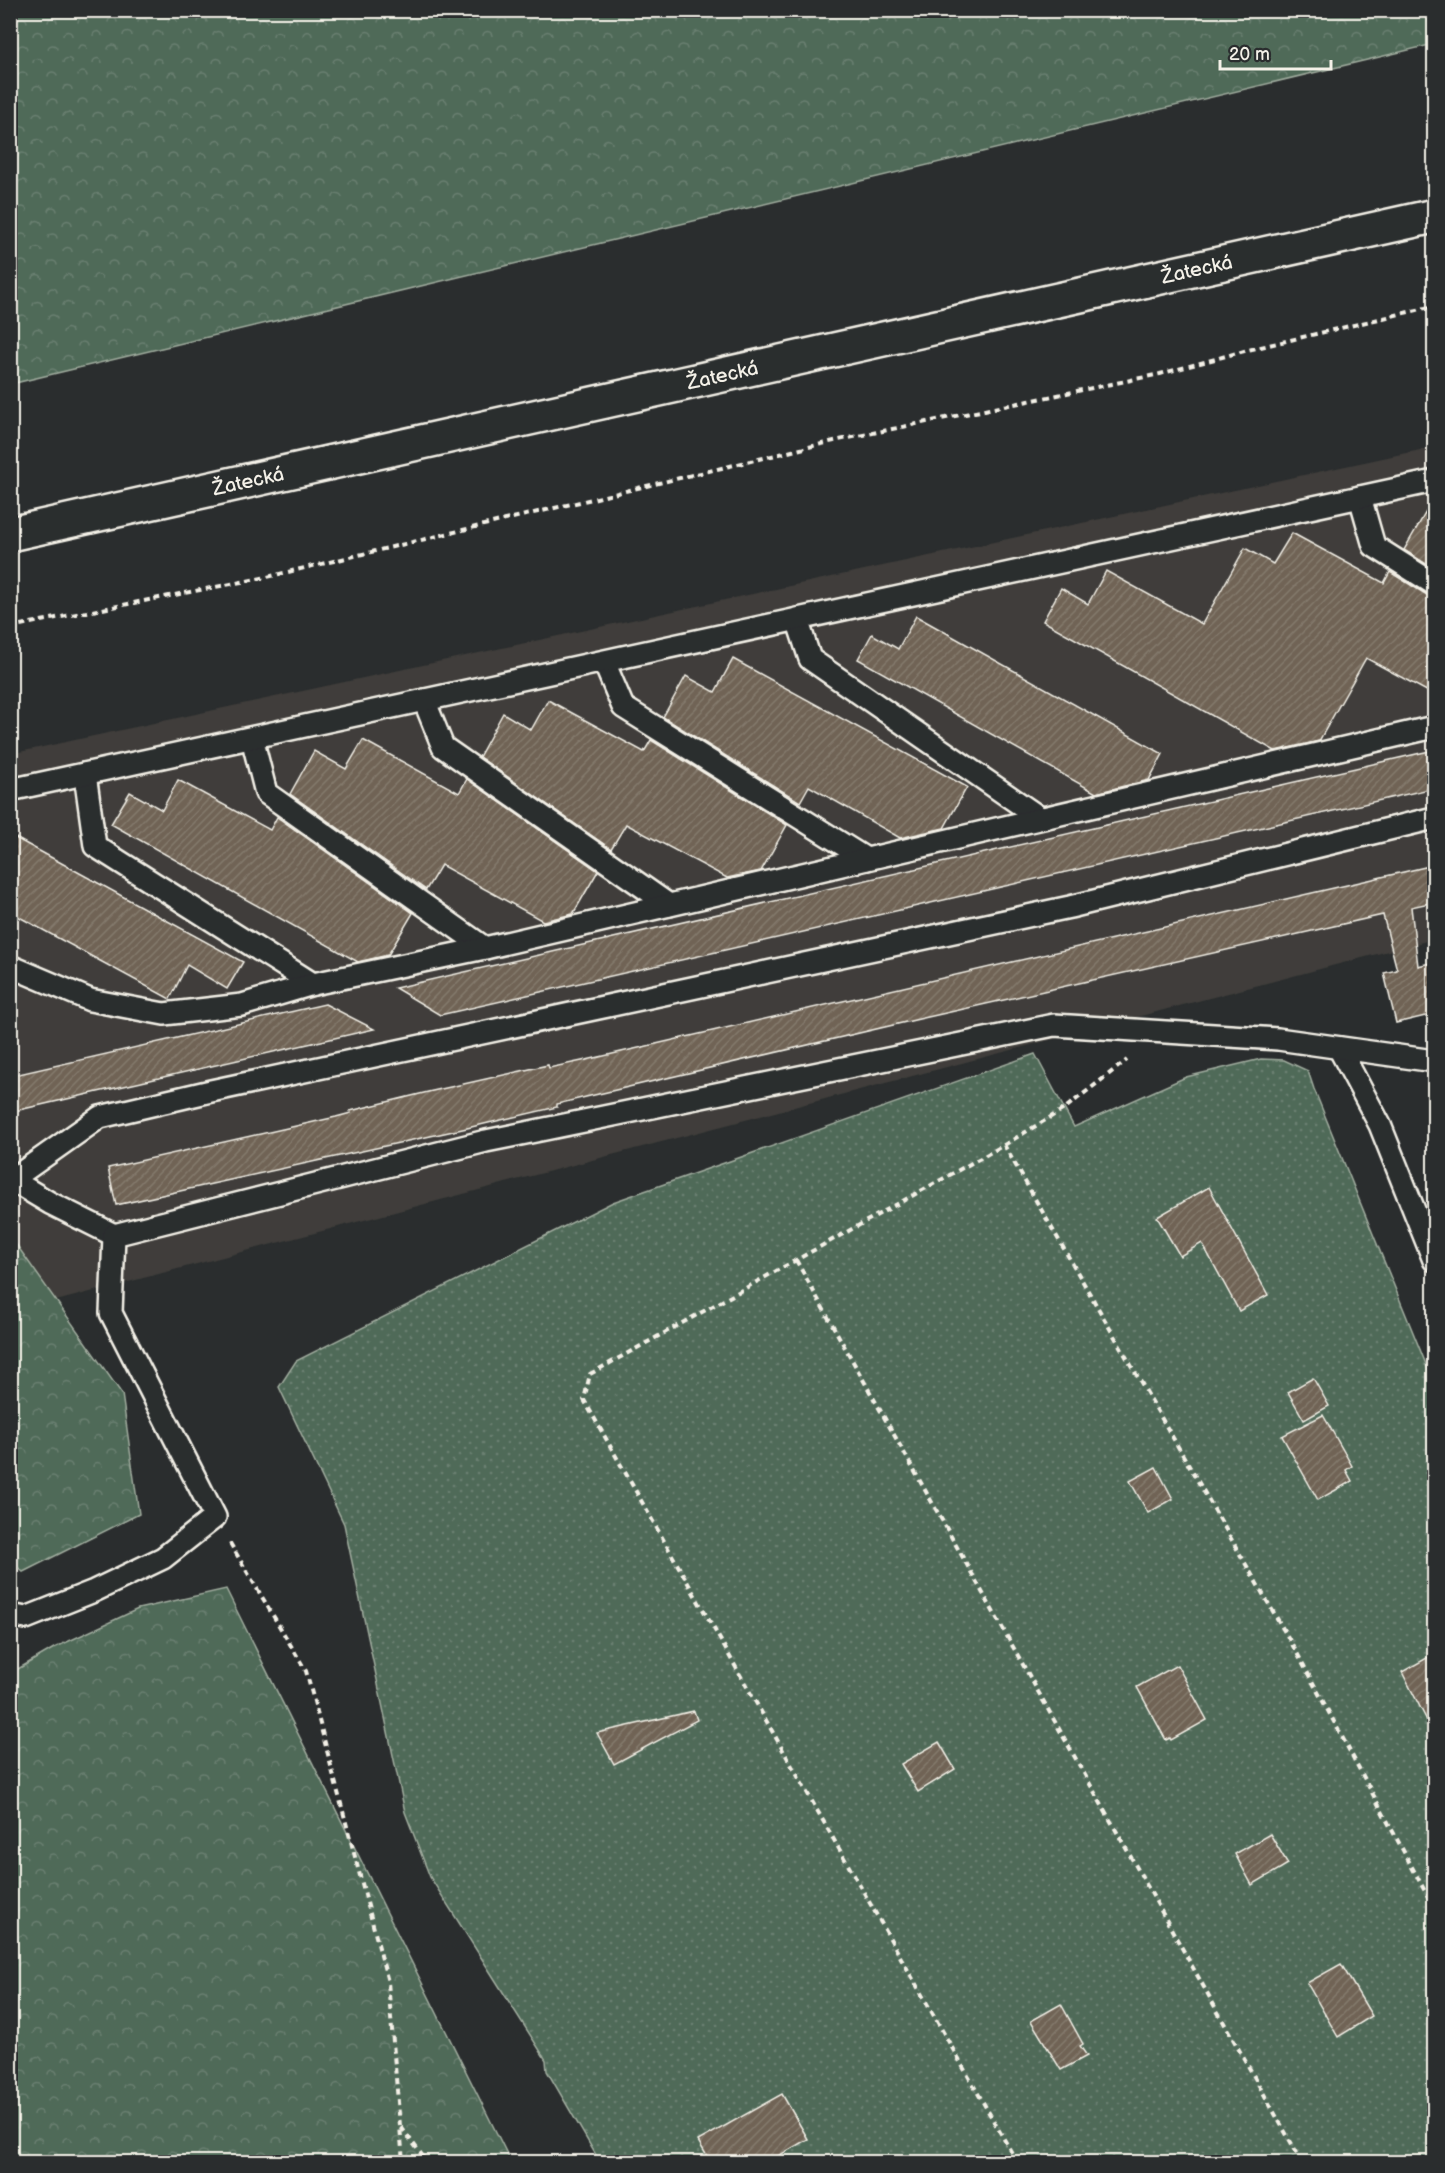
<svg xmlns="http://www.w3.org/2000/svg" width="1445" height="2173" viewBox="0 0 1445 2173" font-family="'Balsamiq Sans',sans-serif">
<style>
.built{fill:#3f3d3a}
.forest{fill:url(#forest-crowns);stroke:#a2aea0;stroke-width:1.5}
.garden{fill:url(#garden-dots);stroke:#a2aea0;stroke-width:1.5}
.building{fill:url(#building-hatch);stroke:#f4f1e8;stroke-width:1.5}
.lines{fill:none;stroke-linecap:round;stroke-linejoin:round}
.service-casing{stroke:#f4f1e8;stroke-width:26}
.tertiary-casing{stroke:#f4f1e8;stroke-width:38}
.path{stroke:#f4f1e8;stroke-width:4;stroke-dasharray:6 4.5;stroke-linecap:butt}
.service{stroke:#2a2d2e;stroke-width:21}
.tertiary{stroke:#2a2d2e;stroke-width:33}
.labels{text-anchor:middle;stroke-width:4.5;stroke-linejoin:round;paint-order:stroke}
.street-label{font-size:20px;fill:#f4f1e8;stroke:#2a2d2e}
</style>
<defs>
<pattern id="forest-crowns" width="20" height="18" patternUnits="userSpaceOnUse" patternTransform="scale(1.5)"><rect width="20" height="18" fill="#506a59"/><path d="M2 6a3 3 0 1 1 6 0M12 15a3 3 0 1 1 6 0" fill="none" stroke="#6a8071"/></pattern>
<pattern id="garden-dots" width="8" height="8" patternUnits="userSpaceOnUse" patternTransform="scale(1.5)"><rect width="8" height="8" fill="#506a59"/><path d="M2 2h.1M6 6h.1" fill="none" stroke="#6a8071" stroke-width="1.8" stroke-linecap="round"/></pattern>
<pattern id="building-hatch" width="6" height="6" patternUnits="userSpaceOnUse" patternTransform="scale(1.5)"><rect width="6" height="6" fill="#6f6355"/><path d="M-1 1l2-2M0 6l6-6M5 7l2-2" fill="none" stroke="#847a6d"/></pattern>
</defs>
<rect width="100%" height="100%" fill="#2a2d2e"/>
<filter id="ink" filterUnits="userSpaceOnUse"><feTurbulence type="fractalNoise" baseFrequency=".0167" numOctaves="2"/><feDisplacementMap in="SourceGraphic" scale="12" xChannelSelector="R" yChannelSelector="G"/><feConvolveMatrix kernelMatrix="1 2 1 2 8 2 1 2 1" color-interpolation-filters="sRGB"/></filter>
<g filter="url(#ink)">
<polygon class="built" points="1434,447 1434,939 56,1301 11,1237 10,754"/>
<g class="forest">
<polygon points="1434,10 1434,44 11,384 11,11"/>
<polygon points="11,1237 122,1394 139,1514 23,1572 10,1560"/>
<polygon points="226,1589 511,2162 11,2162 11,1673 54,1648 138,1609"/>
</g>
<polygon class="garden" points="1035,1054 1074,1127 1186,1077 1261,1059 1284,1060 1308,1071 1314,1089 1434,1384 1434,2162 600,2162 547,2071 546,2060 430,1877 405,1812 344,1524 279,1387 296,1361 613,1202"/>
<g class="building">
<polygon points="1434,498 1434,569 1404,550"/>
<polygon points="1292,533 1384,583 1390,572 1427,595 1434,597 1434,695 1366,658 1319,741 1275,751 1043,621 1061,588 1088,604 1106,571 1202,624 1245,548 1273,564"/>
<polygon points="916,616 1163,754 1149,780 1096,793 858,659 872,634 898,649"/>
<polygon points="733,659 967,787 944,828 900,838 809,786 800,802 663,717 686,676 715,692"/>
<polygon points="548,700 644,752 651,740 787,825 761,871 727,878 626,824 611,849 479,757 503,713 531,730"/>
<polygon points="363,740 459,793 467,779 598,871 573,914 543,921 441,865 426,890 290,794 314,751 346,769"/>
<polygon points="1434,750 1434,788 440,1015 395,988"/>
<polygon points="178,780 270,830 277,817 413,913 388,955 358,962 111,824 130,792 162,810"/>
<polygon points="10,835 243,962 227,989 187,965 170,999 10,912"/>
<polygon points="1434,865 1434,902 1411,907 1418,966 1434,962 1434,1014 1396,1023 1384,973 1397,970 1383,915 919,1019 590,1096 557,1104 557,1107 467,1128 116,1205 108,1168 336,1117 351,1113 350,1111 428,1092 548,1065 549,1068 582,1061"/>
<polygon points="325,1004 374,1029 10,1112 10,1076"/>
<polygon points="1209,1187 1268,1295 1239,1311 1202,1243 1180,1256 1157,1217"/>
<polygon points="1313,1378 1329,1406 1304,1420 1288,1392"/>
<polygon points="1323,1415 1352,1466 1346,1470 1352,1481 1318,1500 1282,1436"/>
<polygon points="1156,1467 1173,1499 1148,1513 1130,1481"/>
<polygon points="1434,1654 1434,1734 1402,1672"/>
<polygon points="1177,1665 1207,1720 1171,1740 1170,1738 1166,1740 1137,1687"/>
<polygon points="694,1711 697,1720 614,1764 597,1733"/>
<polygon points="939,1742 955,1769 918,1792 901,1764"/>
<polygon points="1270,1834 1288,1864 1252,1885 1235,1854"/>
<polygon points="1341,1964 1372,2016 1338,2037 1307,1983"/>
<polygon points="1061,2004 1083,2044 1080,2046 1087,2056 1061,2070 1031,2021"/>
<polygon points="782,2094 808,2139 766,2163 711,2163 698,2141"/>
</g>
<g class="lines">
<g class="service-casing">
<g id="service">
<polyline points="1360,497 1374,546 1434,584"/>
<polyline points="797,619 810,659 1040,818"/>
<polyline points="604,662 623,707 866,859"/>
<polyline points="424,700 443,747 669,905"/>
<polyline points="252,738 266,793 485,948"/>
<polyline points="85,774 95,846 313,984"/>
<polyline points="10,790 1434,481"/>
<polyline points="10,966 90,1000 164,1014 242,1005 313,984 485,948 1434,727"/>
<polyline points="1339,1048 1380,1125 1434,1260"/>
<polyline points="10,1179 50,1203 114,1235"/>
<polyline points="11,1180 100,1117 211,1091 1070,907 1434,818"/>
<polyline points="10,1615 26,1618 94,1591 163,1558 215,1517 111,1313 114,1235 486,1141 1054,1025 1278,1039 1434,1061"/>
</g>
</g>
<g class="tertiary-casing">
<g id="tertiary">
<path id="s1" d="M10 534 1434 216"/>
</g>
</g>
<g class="path">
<polyline points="10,627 267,577 834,441 1160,374 1248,350 1434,306"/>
<polyline points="1004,1145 1064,1109 1127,1060"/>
<polyline points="796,1260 1302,2162"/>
<polyline points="230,1543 306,1671 388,1982 403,2162"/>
<polyline points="401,2127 427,2162"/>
<polyline points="1017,2162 584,1400 590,1374 1004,1145 1297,1653 1434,1908"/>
</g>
<use href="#service" class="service"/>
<use href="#tertiary" class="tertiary"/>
</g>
</g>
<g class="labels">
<g class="street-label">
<text dy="7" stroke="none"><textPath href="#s1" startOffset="1216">Žatecká</textPath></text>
<text dy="7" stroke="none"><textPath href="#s1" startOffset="730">Žatecká</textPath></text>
<text dy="7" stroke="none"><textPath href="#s1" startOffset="244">Žatecká</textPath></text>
</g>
</g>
<rect width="1445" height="2173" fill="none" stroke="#2a2d2e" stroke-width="36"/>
<rect x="18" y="18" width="1409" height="2137" fill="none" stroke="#f4f1e8" stroke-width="2" filter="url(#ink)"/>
<path d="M1220 60v9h111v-9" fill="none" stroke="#f4f1e8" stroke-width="3"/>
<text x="1229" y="60" font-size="18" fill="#f4f1e8" stroke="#2a2d2e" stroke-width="4.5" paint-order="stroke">20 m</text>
</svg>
